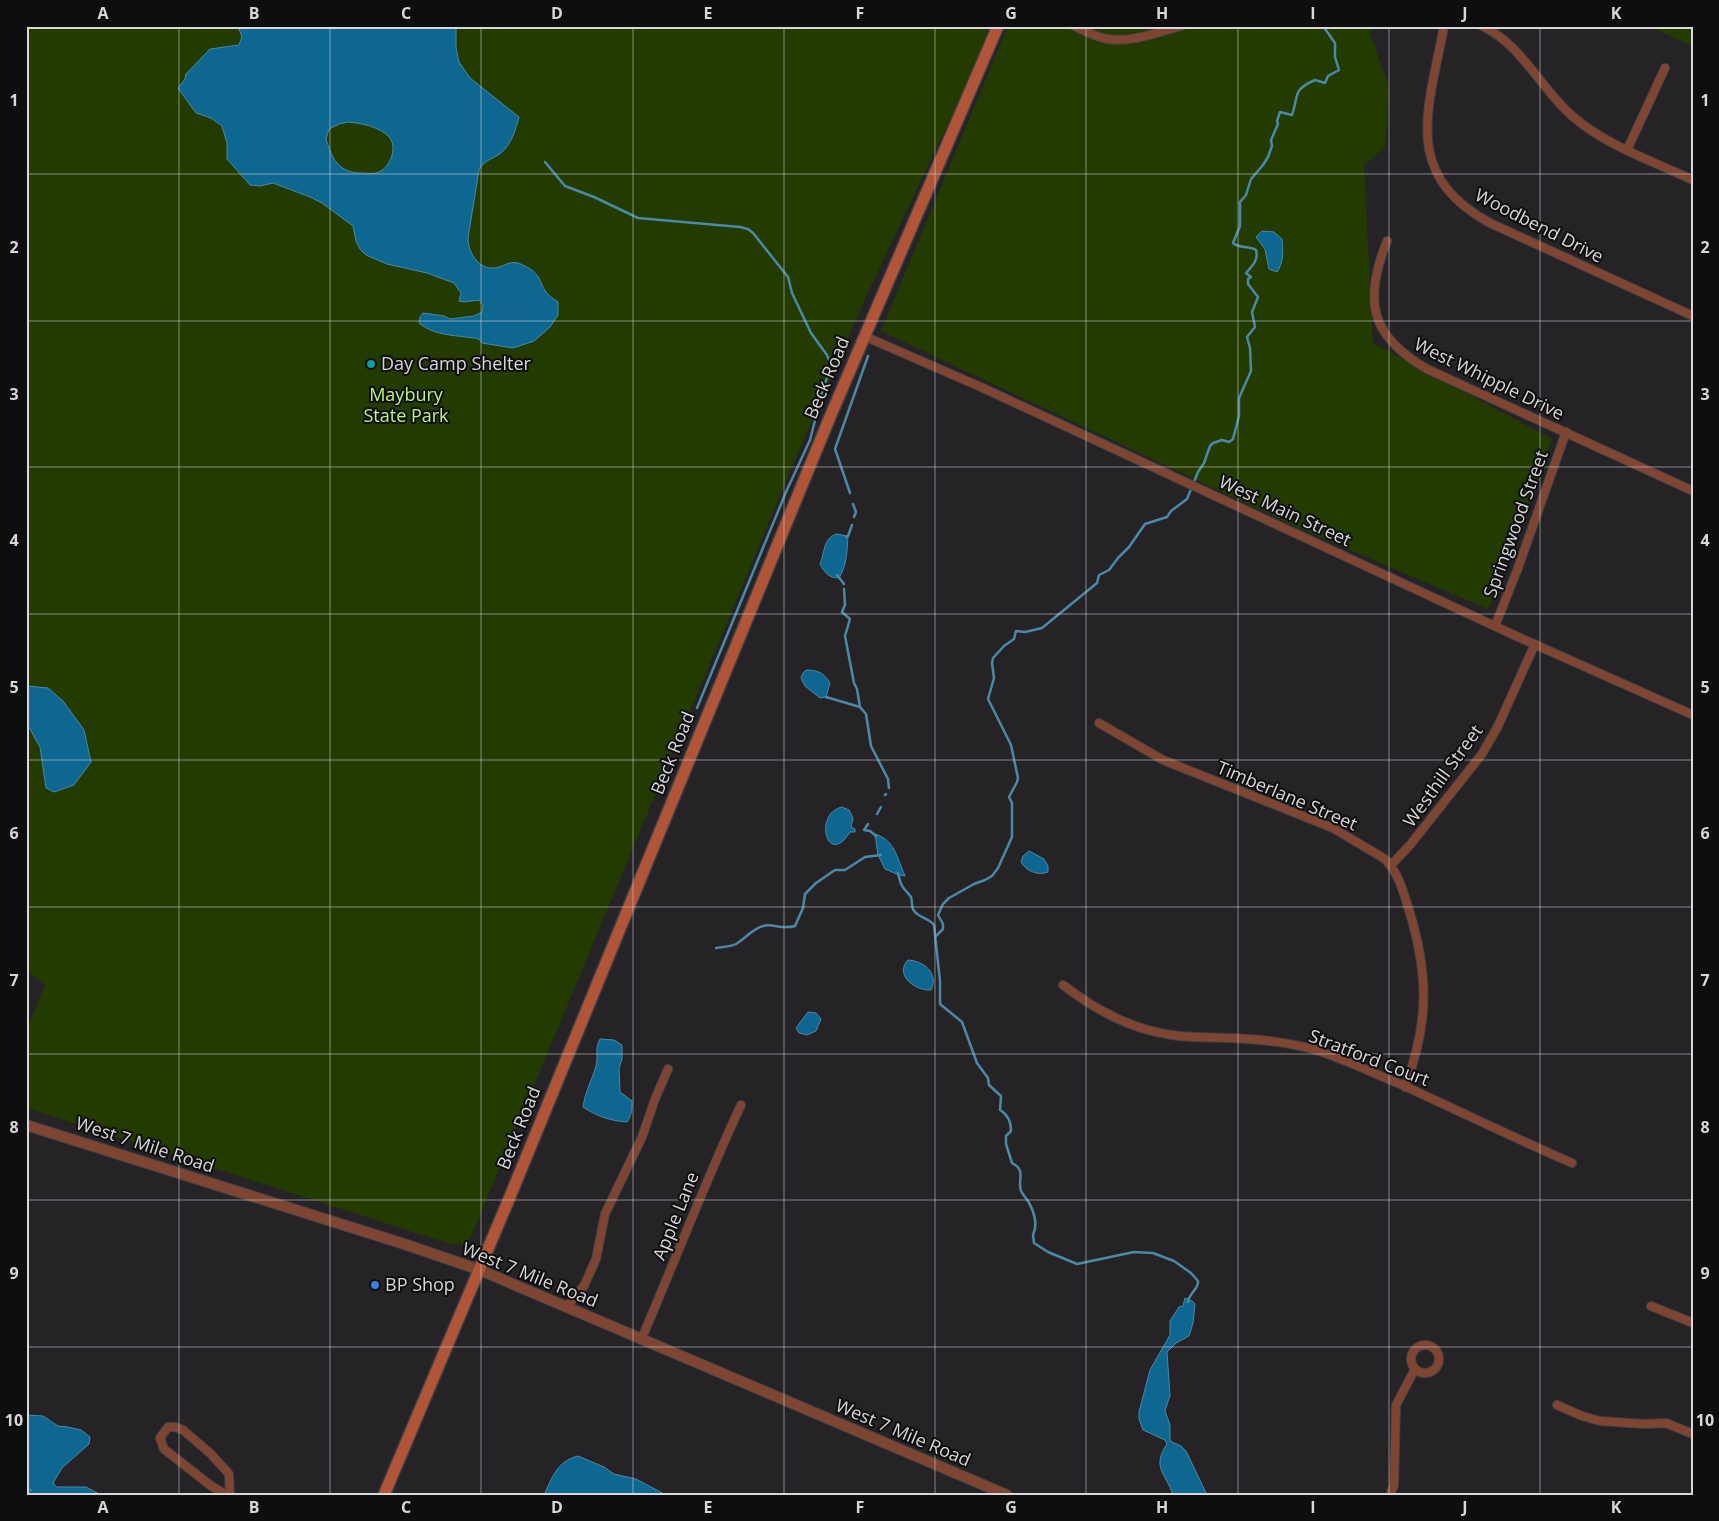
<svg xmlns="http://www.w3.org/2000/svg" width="1719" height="1521" viewBox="0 0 1719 1521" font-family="'Open Sans',sans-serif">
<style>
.green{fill:#233b00}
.water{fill:#0e6791;stroke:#4b89a7;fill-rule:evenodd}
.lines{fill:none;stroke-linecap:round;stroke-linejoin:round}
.stream{stroke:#4b89a7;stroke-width:2.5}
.minor-casing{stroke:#434044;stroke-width:10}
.tertiary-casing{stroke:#434044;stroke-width:12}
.secondary-casing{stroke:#434044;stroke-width:14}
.minor{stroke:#7e4533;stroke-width:8}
.tertiary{stroke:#7e4533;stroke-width:10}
.secondary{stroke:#b05537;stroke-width:11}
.grid{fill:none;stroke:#d9d7da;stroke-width:1;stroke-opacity:0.55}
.culture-dot{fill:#0f9aa8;stroke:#0e0d0f;stroke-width:2}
.shop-dot{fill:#3f7fe0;stroke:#0e0d0f;stroke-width:2}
.labels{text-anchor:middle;stroke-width:4;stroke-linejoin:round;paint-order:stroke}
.street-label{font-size:18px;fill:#d9d7da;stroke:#0e0d0f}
.poi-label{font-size:18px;fill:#d9d7da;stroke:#0e0d0f;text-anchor:start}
.park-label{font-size:18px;fill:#bcf481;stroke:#0e0d0f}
.neatline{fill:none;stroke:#d9d7da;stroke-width:2}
.grid-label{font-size:16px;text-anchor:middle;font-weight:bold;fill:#d9d7da}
</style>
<rect width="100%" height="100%" fill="#262327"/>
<g class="green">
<polygon points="26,26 990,26 957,105 869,290 791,469 467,1246 460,1244 454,1245 26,1108 26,1031 45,985 26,970"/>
<polygon points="1008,26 1374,26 1370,32 1389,88 1385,147 1364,165 1373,343 1552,439 1488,609 1294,526 881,331"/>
<polygon points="1647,26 1693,26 1693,46"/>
</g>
<g class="water">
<path d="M238 26H456V48L459 62 470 78 519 117C516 129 511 145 501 153 493 159 484 160 479 170L468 238C468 251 477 268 492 268 506 268 509 257 525 266 541 274 538 280 546 292 549 296 554 299 558 302V315L550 327 534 341 513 348 482 343 479 339C459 335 436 337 419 323L420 317 423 313 444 316 450 319 474 316 482 312 483 305 479 300 464 302 459 301 461 293 454 283 427 273 387 264 366 255 360 249 356 241 353 226 322 203 310 197 273 183 260 186 250 185 227 159V143L222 126 211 118 196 113 178 88 185 79 186 74 210 49 239 45 242 37ZM348 122C361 123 381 127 390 138 398 149 389 170 376 173 372 174 366 173 361 173 353 173 346 171 340 166 332 160 329 147 326 139L329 129 339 124Z"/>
<path d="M1262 231 1274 232 1282 239C1283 250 1284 262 1277 272L1269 269 1265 249 1256 237Z"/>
<path d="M836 534 848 536C847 551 847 565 839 578 829 578 825 573 820 564 825 552 823 539 836 534Z"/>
<path d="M806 670C818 670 824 673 830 683L826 697 820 698 805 686 801 678 803 673Z"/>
<polygon points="27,686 48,688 63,701 84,730 91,762 74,785 54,792 46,788 40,747 26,722"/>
<path d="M842 807 849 810 853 818 851 827 855 829V832H850C827 869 813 813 842 807Z"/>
<path d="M875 834C895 840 897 858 905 876L899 875 885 869 878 855Z"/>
<path d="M1029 851 1044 859 1048 866V872C1038 876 1026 871 1021 862L1023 856Z"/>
<path d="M908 960C924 961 939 973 931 990 915 991 894 975 908 960Z"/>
<polygon points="808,1012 816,1013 821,1019 816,1031 807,1035 799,1033 796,1028"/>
<path d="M600 1039 614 1040 622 1045V1059L619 1068 620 1092 632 1101C632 1109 632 1115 627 1122 611 1121 596 1116 583 1107 585 1092 592 1080 596 1066 599 1055 594 1051 600 1039Z"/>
<path d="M1185 1298 1192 1301 1195 1304 1193 1323 1189 1336 1176 1343 1167 1352 1170 1395 1165 1411 1170 1425V1441L1181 1446 1186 1451 1207 1495H1173C1166 1473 1151 1468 1167 1444L1165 1440 1143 1430 1139 1419V1412L1150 1370 1170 1335V1321L1179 1307 1183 1306Z"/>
<polygon points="26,1415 43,1416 58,1426 68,1427 81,1430 90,1437 89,1444 62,1468 53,1483 57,1487 86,1487 101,1495 26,1495 26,1492 32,1490 26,1488"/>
<path d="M578 1456 604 1467 614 1474 636 1479 666 1495H544C552 1478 557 1461 578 1456Z"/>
</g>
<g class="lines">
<g class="stream">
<polyline points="545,162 565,186 594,197 638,218 740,227 748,229 753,233 788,277 792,293 811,333 827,355 832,367 824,385 810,440 786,492 697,708"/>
<polyline points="850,493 835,449 868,356"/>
<polyline points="853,504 856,512 854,517"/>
<polyline points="846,537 848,536 852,525"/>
<polyline points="837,575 844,584"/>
<polyline points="844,589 845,605 842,612 850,619 845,636 854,683 857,689 860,707 866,714 871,746 888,779 889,788"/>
<polyline points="826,697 860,707"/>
<polyline points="885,795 886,794"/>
<polyline points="877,814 881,807"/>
<polyline points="868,824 864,830 870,831 876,836"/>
<path d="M898 873C902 890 902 885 911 897 913 902 910 907 915 912 920 918 929 918 934 925L940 981V1004L962 1022 977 1063 988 1078 989 1085 1001 1096 1000 1110C1007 1114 1011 1122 1011 1131L1006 1136V1144L1012 1163C1027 1171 1017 1179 1021 1191 1023 1195 1026 1198 1028 1201 1035 1213 1038 1224 1033 1235L1034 1243 1048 1252 1077 1264 1134 1252 1153 1253 1174 1261 1191 1273 1198 1281C1199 1289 1189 1293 1188 1302"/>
<path d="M936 936 943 929V924L938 915 943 904 949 898 974 884 985 880 992 876 998 868 1012 837V803L1009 797 1017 782 1018 778 1011 745 988 699 994 678 992 663 993 658 1004 646 1014 639 1016 631 1025 632 1042 628 1097 583 1099 575 1109 570 1118 558 1129 547 1145 524 1167 517 1171 511 1187 499 1198 472 1204 463 1210 446 1213 443 1222 440 1229 442 1233 439 1239 416V398L1251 371 1250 348 1247 337 1255 327 1252 312 1258 297 1248 284V279L1251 277 1246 273C1252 266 1259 260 1256 250 1249 245 1239 249 1233 243L1240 226V202L1246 195 1251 179 1263 165 1268 157 1272 146 1271 140 1278 124 1277 121 1280 112 1292 115C1299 95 1292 90 1315 80L1325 83 1328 76 1339 70 1335 57V43L1323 26"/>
<path d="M716 948C722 947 730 947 736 944 745 939 752 929 763 926 773 923 781 930 795 926L803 908 805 894 816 883 835 870H845L865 857 881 855"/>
</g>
<g class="minor-casing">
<g id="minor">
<path d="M1074 26C1085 31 1096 37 1107 39 1131 43 1159 32 1181 26"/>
<path d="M1444 26C1429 108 1400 174 1490 223L1693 316"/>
<path d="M1482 26C1522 45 1539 86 1571 115 1605 145 1652 161 1693 180"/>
<polyline points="1627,150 1665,68"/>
<path d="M1387 241C1363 301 1370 336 1427 369L1693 491"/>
<polyline points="864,336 983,388 1516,636 1693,715"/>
<polyline points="1495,626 1518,568 1566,432"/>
<path d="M1099 723 1163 760 1333 828 1385 859C1399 874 1403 891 1409 910 1429 975 1429 1023 1405 1087"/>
<polyline points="1391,865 1410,845 1482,754 1498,726 1535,644"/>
<path d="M1063 985C1096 1010 1130 1029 1172 1035 1191 1038 1210 1037 1229 1038 1259 1039 1290 1042 1319 1051 1346 1060 1373 1073 1400 1084 1457 1110 1514 1138 1572 1163"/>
<polyline points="1651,1306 1693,1323"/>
<polyline points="566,1308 584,1286 596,1259 605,1214 642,1137 655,1099 668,1069"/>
<path d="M641 1340C675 1261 705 1182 741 1105"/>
<circle cx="1425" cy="1359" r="14"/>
<polyline points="1557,1405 1582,1416 1600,1421 1645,1424 1666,1423 1693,1434"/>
<polyline points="226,1495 210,1485 164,1449 160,1438 168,1427 175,1427 183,1430 211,1454 229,1474 230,1495"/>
<polyline points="1390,1495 1394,1485 1396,1405 1415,1369"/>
</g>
</g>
<g class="tertiary-casing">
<polyline id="tertiary" points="26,1125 404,1244 480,1270 1007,1495"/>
</g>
<g class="secondary-casing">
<polyline id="secondary" points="384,1495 509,1199 830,417 998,26"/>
</g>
<use href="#minor" class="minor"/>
<use href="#tertiary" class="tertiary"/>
<use href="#secondary" class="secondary"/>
</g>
<path class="grid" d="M179 26V1495M330 26V1495M481 26V1495M633 26V1495M784 26V1495M935 26V1495M1086 26V1495M1238 26V1495M1389 26V1495M1540 26V1495M26 174H1693M26 321H1693M26 467H1693M26 614H1693M26 760H1693M26 907H1693M26 1054H1693M26 1200H1693M26 1347H1693"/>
<circle class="culture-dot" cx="371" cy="364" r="5"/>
<circle class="shop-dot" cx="375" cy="1285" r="5"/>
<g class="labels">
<g class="street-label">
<text transform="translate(1539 226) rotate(27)" y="6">Woodbend Drive</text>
<text transform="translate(827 378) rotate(-67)" y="6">Beck Road</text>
<text transform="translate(1489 379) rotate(26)" y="6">West Whipple Drive</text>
<text transform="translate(1285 511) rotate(25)" y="6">West Main Street</text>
<text transform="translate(1516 524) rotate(-70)" y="6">Springwood Street</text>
<text transform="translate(673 753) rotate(-68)" y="6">Beck Road</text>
<text transform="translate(1443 776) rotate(-54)" y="6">Westhill Street</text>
<text transform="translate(1287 796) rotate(23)" y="6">Timberlane Street</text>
<text transform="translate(1369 1058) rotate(21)" y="6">Stratford Court</text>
<text transform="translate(519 1128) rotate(-68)" y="6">Beck Road</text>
<text transform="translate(145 1145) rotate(18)" y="6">West 7 Mile Road</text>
<text transform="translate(676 1216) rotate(-68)" y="6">Apple Lane</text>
<text transform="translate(530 1275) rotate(22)" y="6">West 7 Mile Road</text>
<text transform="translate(903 1433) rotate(23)" y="6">West 7 Mile Road</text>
</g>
<g class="poi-label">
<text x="381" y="370">Day Camp Shelter</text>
<text x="385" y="1291">BP Shop</text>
</g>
<g class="park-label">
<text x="406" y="401">Maybury<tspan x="406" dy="21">State Park</tspan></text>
</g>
</g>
<rect width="1719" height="1521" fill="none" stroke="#0e0d0f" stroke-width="55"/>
<rect x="28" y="28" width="1664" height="1466" class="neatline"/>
<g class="grid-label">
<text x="103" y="19">A</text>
<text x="254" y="19">B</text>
<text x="406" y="19">C</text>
<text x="557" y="19">D</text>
<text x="708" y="19">E</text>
<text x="860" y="19">F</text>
<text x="1011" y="19">G</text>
<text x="1162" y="19">H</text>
<text x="1313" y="19">I</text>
<text x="1465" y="19">J</text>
<text x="1616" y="19">K</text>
<text x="14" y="106">1</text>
<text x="1705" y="106">1</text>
<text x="14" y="253">2</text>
<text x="1705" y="253">2</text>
<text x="14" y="400">3</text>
<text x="1705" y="400">3</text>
<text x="14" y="546">4</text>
<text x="1705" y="546">4</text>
<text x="14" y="693">5</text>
<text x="1705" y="693">5</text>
<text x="14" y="839">6</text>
<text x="1705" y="839">6</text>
<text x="14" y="986">7</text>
<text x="1705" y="986">7</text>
<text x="14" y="1133">8</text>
<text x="1705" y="1133">8</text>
<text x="14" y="1279">9</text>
<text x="1705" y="1279">9</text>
<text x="14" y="1426">10</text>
<text x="1705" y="1426">10</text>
<text x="103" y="1513">A</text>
<text x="254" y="1513">B</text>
<text x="406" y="1513">C</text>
<text x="557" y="1513">D</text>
<text x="708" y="1513">E</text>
<text x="860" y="1513">F</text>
<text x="1011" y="1513">G</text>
<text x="1162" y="1513">H</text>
<text x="1313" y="1513">I</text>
<text x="1465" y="1513">J</text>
<text x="1616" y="1513">K</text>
</g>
</svg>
